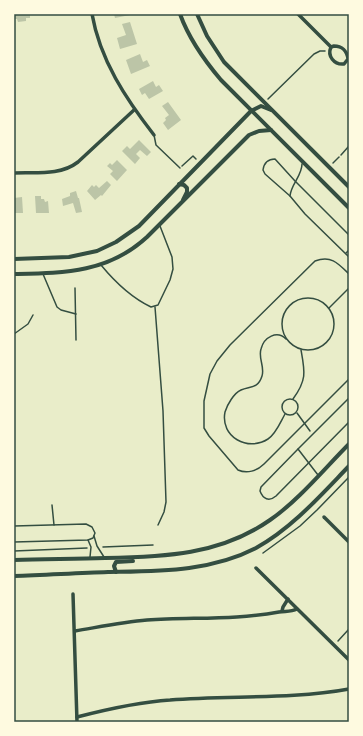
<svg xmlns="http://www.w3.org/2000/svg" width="363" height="736" viewBox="0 0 363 736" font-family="Ubuntu,sans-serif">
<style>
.building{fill:#bcc5a7}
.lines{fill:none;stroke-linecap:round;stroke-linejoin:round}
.path{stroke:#344e41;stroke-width:1.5}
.service{stroke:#344e41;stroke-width:1.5}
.minor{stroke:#344e41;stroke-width:3.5}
.tertiary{stroke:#344e41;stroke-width:4}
.neatline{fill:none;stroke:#344e41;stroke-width:1.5}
</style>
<rect width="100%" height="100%" fill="#e9edc9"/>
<g class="building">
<polygon points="14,14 30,14 30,18 26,18 26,21 18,22 17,19 14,19"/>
<polygon points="114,14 130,14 130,15 115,18"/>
<polygon points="130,22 137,44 120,49 117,38 126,35 122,24"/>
<polygon points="140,54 143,62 147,60 150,66 131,74 126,60"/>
<polygon points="153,81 156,87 159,85 163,91 149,99 145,93 142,95 139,89"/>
<polygon points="168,102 181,120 168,130 163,123 166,120 165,118 169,115 162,106"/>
<polygon points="139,140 151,152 147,156 140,150 136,154 140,158 135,164 122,151 127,146 130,149"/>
<polygon points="117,160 127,170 117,181 110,174 113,171 107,166 110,163 112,165"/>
<polygon points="107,181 111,185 102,196 101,195 95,200 87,191 92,185 94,187 96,185 99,188"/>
<polygon points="76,191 78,198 79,198 82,212 76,213 73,203 63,206 62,199 70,196 70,193"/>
<polygon points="35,196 41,196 41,199 44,199 45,202 48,201 49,213 36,213"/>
<polygon points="22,197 23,213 15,213 14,198"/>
</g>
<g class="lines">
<g class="path">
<polyline points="268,99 314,54 320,51 325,51"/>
<polyline points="333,163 339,157"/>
<polyline points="182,166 193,156 196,159"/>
<path d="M349 274C338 263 331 255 315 261L230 345 217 361 210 374 204 401V428L209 436 238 470C247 474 257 471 264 464L349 379"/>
<circle cx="308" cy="324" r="26"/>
<polyline points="329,308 349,288"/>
<circle cx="290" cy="407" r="8"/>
<path d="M293 399C307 380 305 372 301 350"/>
<polyline points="297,413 310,431"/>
<path d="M285 414C280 423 276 434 268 439 248 452 220 437 225 412 227 405 234 393 241 390 250 386 258 389 262 376 265 367 258 358 261 349 264 337 277 330 286 339"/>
<polyline points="103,547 153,545"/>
<polyline points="14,551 87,548"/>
<polyline points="263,553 300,526 317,510 349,477"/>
<polyline points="338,641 349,629"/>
</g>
<g class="service">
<polyline points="154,135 156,145 180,168"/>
<polyline points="341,155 349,146"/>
<path d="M302 164C302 176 291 184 290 196L305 214 349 257"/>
<path d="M290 196 265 174 263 170C264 163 268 159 275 159L295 181 349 235"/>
<polyline points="346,253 349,250"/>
<path d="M101 265C115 282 130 297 151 307L158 305 170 280 173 269 172 257 160 226"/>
<polyline points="43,274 57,307 61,310 76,314"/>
<polyline points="75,288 76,340"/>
<polyline points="155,307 163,411 166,502 164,512 158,525"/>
<polyline points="14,334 28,324 33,315"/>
<path d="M298 449 261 487 260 491C263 499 269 502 276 496L349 422"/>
<polyline points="318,475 298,449 349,398"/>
<polyline points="52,505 54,525"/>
<polyline points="14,526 86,524 92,527 95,533 93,538 88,540 14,542"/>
<polyline points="94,536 97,546 104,557"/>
<polyline points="88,540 91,547 90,557"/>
</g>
<g class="minor">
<path d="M92 14C100 60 126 99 154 135"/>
<polyline points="298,14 331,47"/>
<path d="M334 46C342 46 347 51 348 59L344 64C334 65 327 56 331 47Z"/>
<path d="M14 173C36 172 60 176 78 162L134 110"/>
<polyline points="324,517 349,542"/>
<polyline points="256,568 349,660"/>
<polyline points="73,594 77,722"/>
<polyline points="282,611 283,607 288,599"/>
<path d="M75 631C99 627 123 622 147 620 191 617 236 620 279 612 286 611 291 612 297 609"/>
<path d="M77 717C108 709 138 702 170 700 229 695 290 700 349 689"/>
</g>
<g class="tertiary">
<path d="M180 14C189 39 204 60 221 80L349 208"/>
<polyline points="197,14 207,36 224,62 349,187"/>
<polyline points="179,184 184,185 187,188 187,192 183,200"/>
<polyline points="14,259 69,257 97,251 116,242 139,226 251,111 261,106 271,110"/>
<path d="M14 274C64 273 108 273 147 237L249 135 259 131 271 130"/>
<path d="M14 560C44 559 75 559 105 558 164 557 220 555 270 520 298 501 325 468 349 444"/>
<polyline points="116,572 114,566 116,562 133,561"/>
<path d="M14 576C45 575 77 573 108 572 158 571 210 572 256 548 292 528 320 496 349 466"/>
</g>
</g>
<rect width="363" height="736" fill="none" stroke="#fefae0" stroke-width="30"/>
<rect x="15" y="15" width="333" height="706" class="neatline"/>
</svg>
